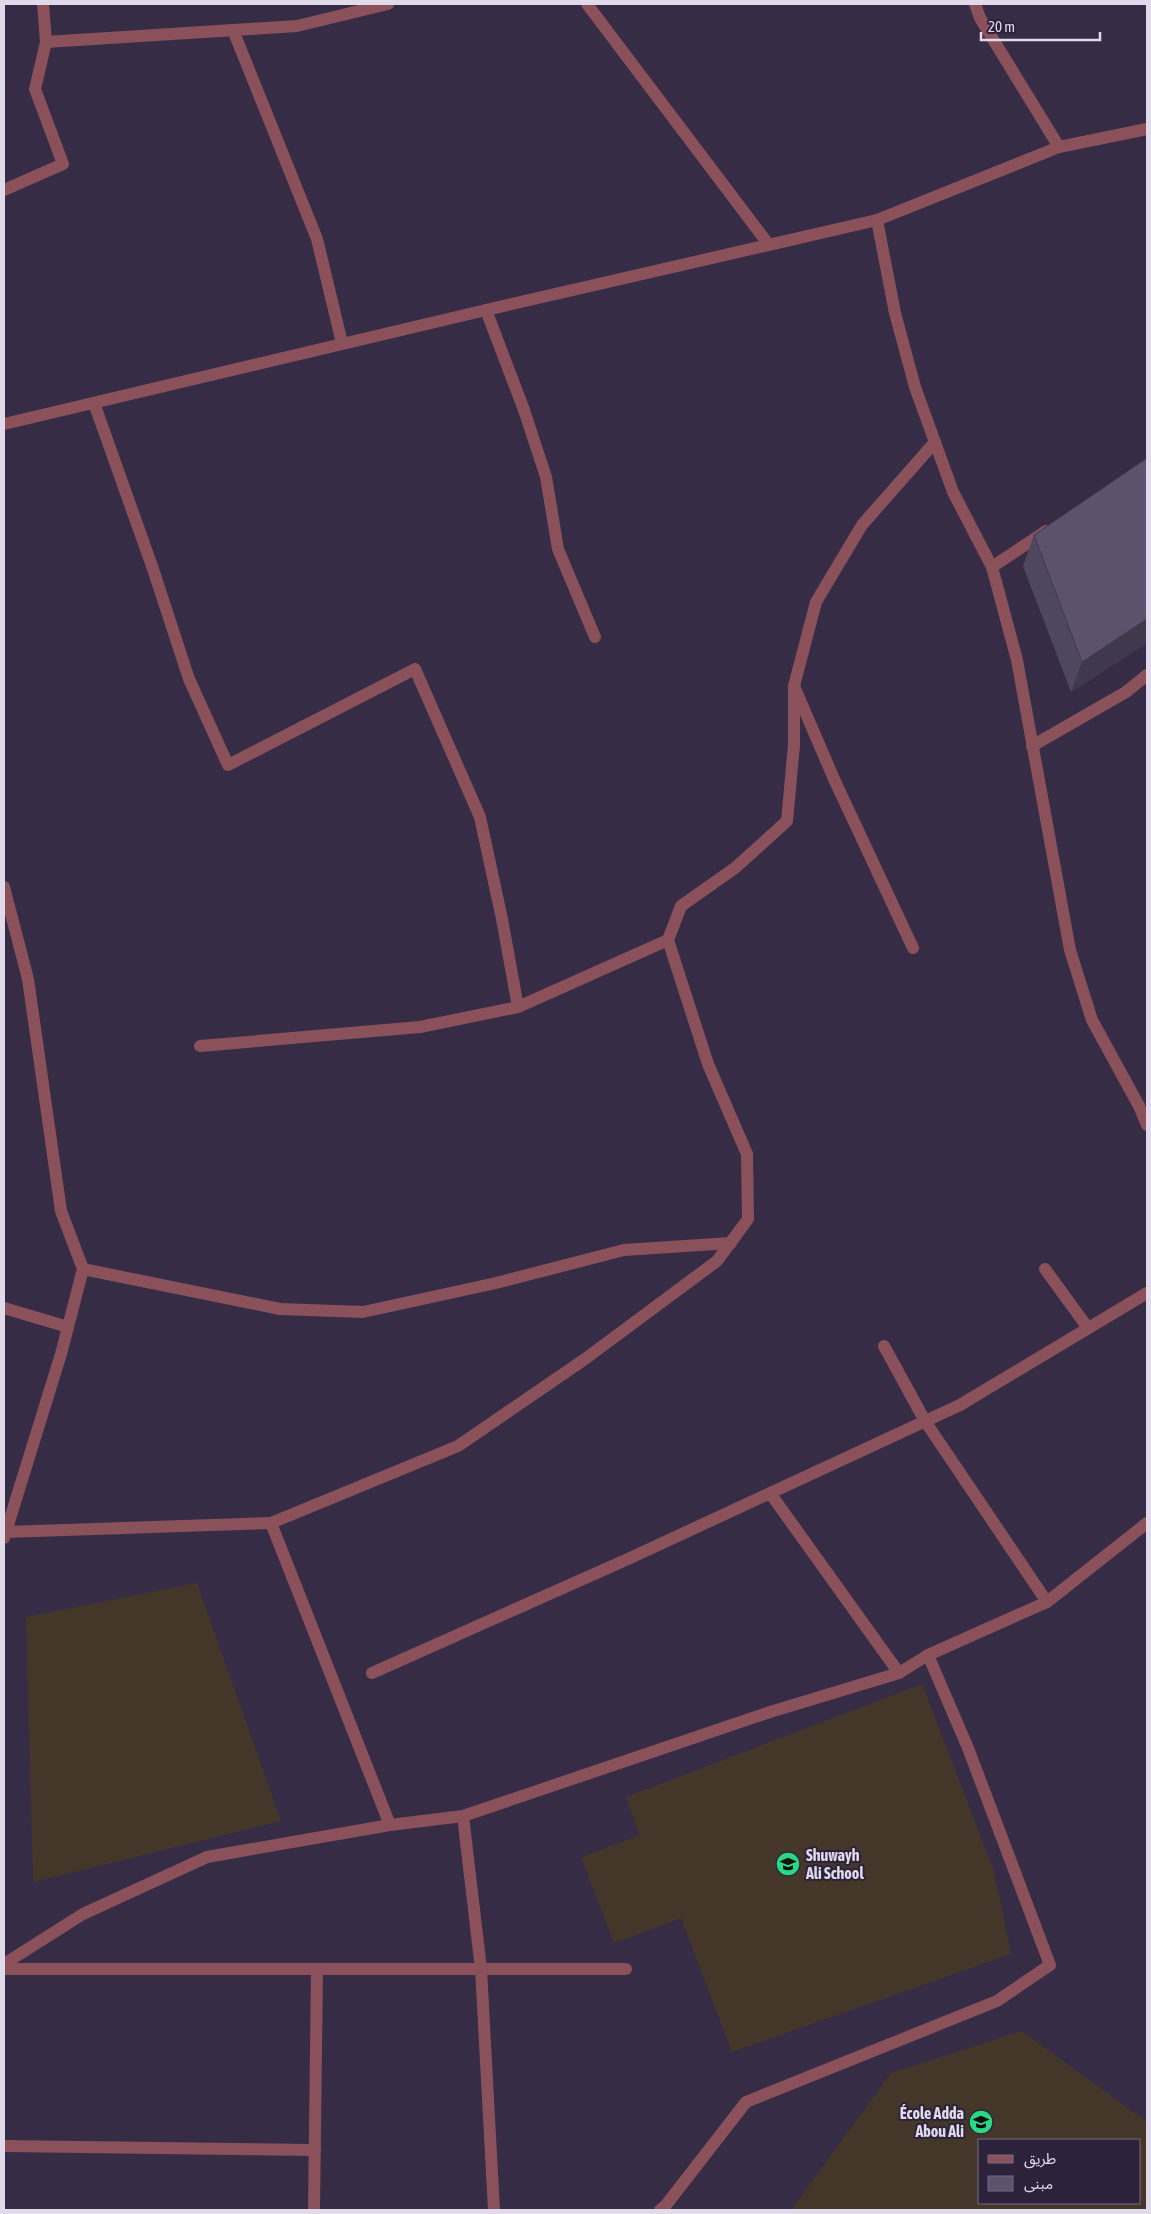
<svg xmlns="http://www.w3.org/2000/svg" width="1151" height="2214" viewBox="0 0 1151 2214" font-family="'Asap Condensed','Noto Sans Arabic',sans-serif">
<style>
.education{fill:#443729;fill-rule:evenodd}
.lines{fill:none;stroke-linecap:round;stroke-linejoin:round}
.street{stroke:#8a515b;stroke-width:12}
.wall{fill:#4f475f}
.shaded-wall{fill:#40394d}
.building{fill:#5c526e;stroke:#40394d}
.labels{text-anchor:middle;stroke-width:4;stroke-linejoin:round;paint-order:stroke}
.poi-label{font-size:16px;font-weight:bold;fill:#e0daeb;stroke:#2c223b;text-anchor:start}
</style>
<rect width="100%" height="100%" fill="#362c46"/>
<g class="education">
<polygon points="197,1583 281,1821 33,1882 26,1617"/>
<polygon points="922,1684 994,1871 1011,1954 732,2052 681,1918 614,1943 581,1857 640,1835 626,1797"/>
<path d="M1022 2031 1147 2122V2210H791L891 2073ZM980 2140H1140V2203H980Z"/>
</g>
<g class="lines">
<g class="street">
<polyline points="43,4 46,42 297,26 388,4"/>
<polyline points="587,4 769,245"/>
<polyline points="975,4 980,18 1059,147"/>
<polyline points="233,30 317,239 342,343"/>
<polyline points="4,190 63,164 35,89 46,42"/>
<polyline points="877,220 895,313 915,387 953,492 992,567 1017,660 1070,950 1092,1020 1139,1106 1147,1125"/>
<polyline points="486,310 524,410 546,477 558,549 595,637"/>
<polyline points="94,403 153,569 189,679 228,765 415,669 480,817 502,919 518,1007 668,940"/>
<polyline points="4,424 486,310 877,220 1059,147 1147,129"/>
<polyline points="992,567 1046,531"/>
<polyline points="1032,746 1126,692 1147,675"/>
<polyline points="4,887 28,979 61,1211 83,1269 61,1354 4,1538"/>
<polyline points="913,948 834,779 794,686 816,602 862,525 935,442"/>
<polyline points="200,1046 420,1027 518,1007"/>
<polyline points="83,1269 280,1309 363,1312 496,1283 624,1250 731,1243"/>
<polyline points="1045,1269 1088,1328"/>
<polyline points="4,1308 68,1327"/>
<polyline points="884,1346 925,1421 1047,1602"/>
<polyline points="770,1493 899,1673"/>
<polyline points="271,1523 390,1825"/>
<polyline points="6,1532 271,1523 458,1446 585,1359 717,1261 748,1219 747,1154 708,1064 668,940 681,906 735,868 787,821 794,745 794,686"/>
<polyline points="372,1673 628,1559 960,1405 1147,1293"/>
<polyline points="463,1816 481,1969 494,2210"/>
<polyline points="4,1964 83,1914 207,1857 390,1825 463,1816 770,1712 899,1673 928,1655 1047,1602 1147,1523"/>
<polyline points="4,1969 626,1969"/>
<polyline points="4,2146 315,2150"/>
<polyline points="314,2210 317,1969"/>
<polyline points="660,2210 666,2205 746,2102 997,2001 1050,1965 968,1748 928,1655"/>
</g>
</g>
<polygon class="wall" points="1147,458 1147,643 1071,692 1023,566 1034,535"/>
<polygon class="shaded-wall" points="1147,619 1147,643 1071,692 1082,662"/>
<polygon class="building" points="1147,458 1147,619 1082,662 1034,535"/>
<defs>
<g id="school-disc" transform="scale(1.25)"><circle r="9.5" fill="#28d885" stroke="#2c223b"/><path d="M0-5L7-2L0 1L-7-2ZM-4 1L0 2.5L4 1V4Q0 6-4 4Z" fill="#111"/></g>
</defs>
<g fill-rule="evenodd">
<use href="#school-disc" x="788" y="1864"/>
<use href="#school-disc" x="981" y="2122"/>
</g>
<g class="labels">
<g class="poi-label">
<text x="806" y="1861">Shuwayh<tspan x="806" dy="18">Ali School</tspan></text>
<text x="964" y="2119" text-anchor="end">École Adda<tspan x="964" dy="18">Abou Ali</tspan></text>
</g>
</g>
<rect width="1151" height="2214" fill="none" stroke="#e0daeb" stroke-width="10"/>
<rect x="978" y="2139" width="162" height="65" fill="#2c223b" stroke="#746c81"/>
<rect x="988" y="2155" width="25" height="8" fill="#8a515b" stroke="#746c81"/>
<text x="1024" y="2164" font-size="15" fill="#e0daeb">طريق</text>
<rect x="988" y="2176" width="25" height="15" fill="#5c526e" stroke="#746c81"/>
<text x="1024" y="2189" font-size="15" fill="#e0daeb">مبنى</text>
<path d="M981 32v8h119v-8" fill="none" stroke="#e0daeb" stroke-width="2.5"/>
<text x="988" y="32" font-size="15" fill="#e0daeb" stroke="#2c223b" stroke-width="4" paint-order="stroke">20 m</text>
</svg>
